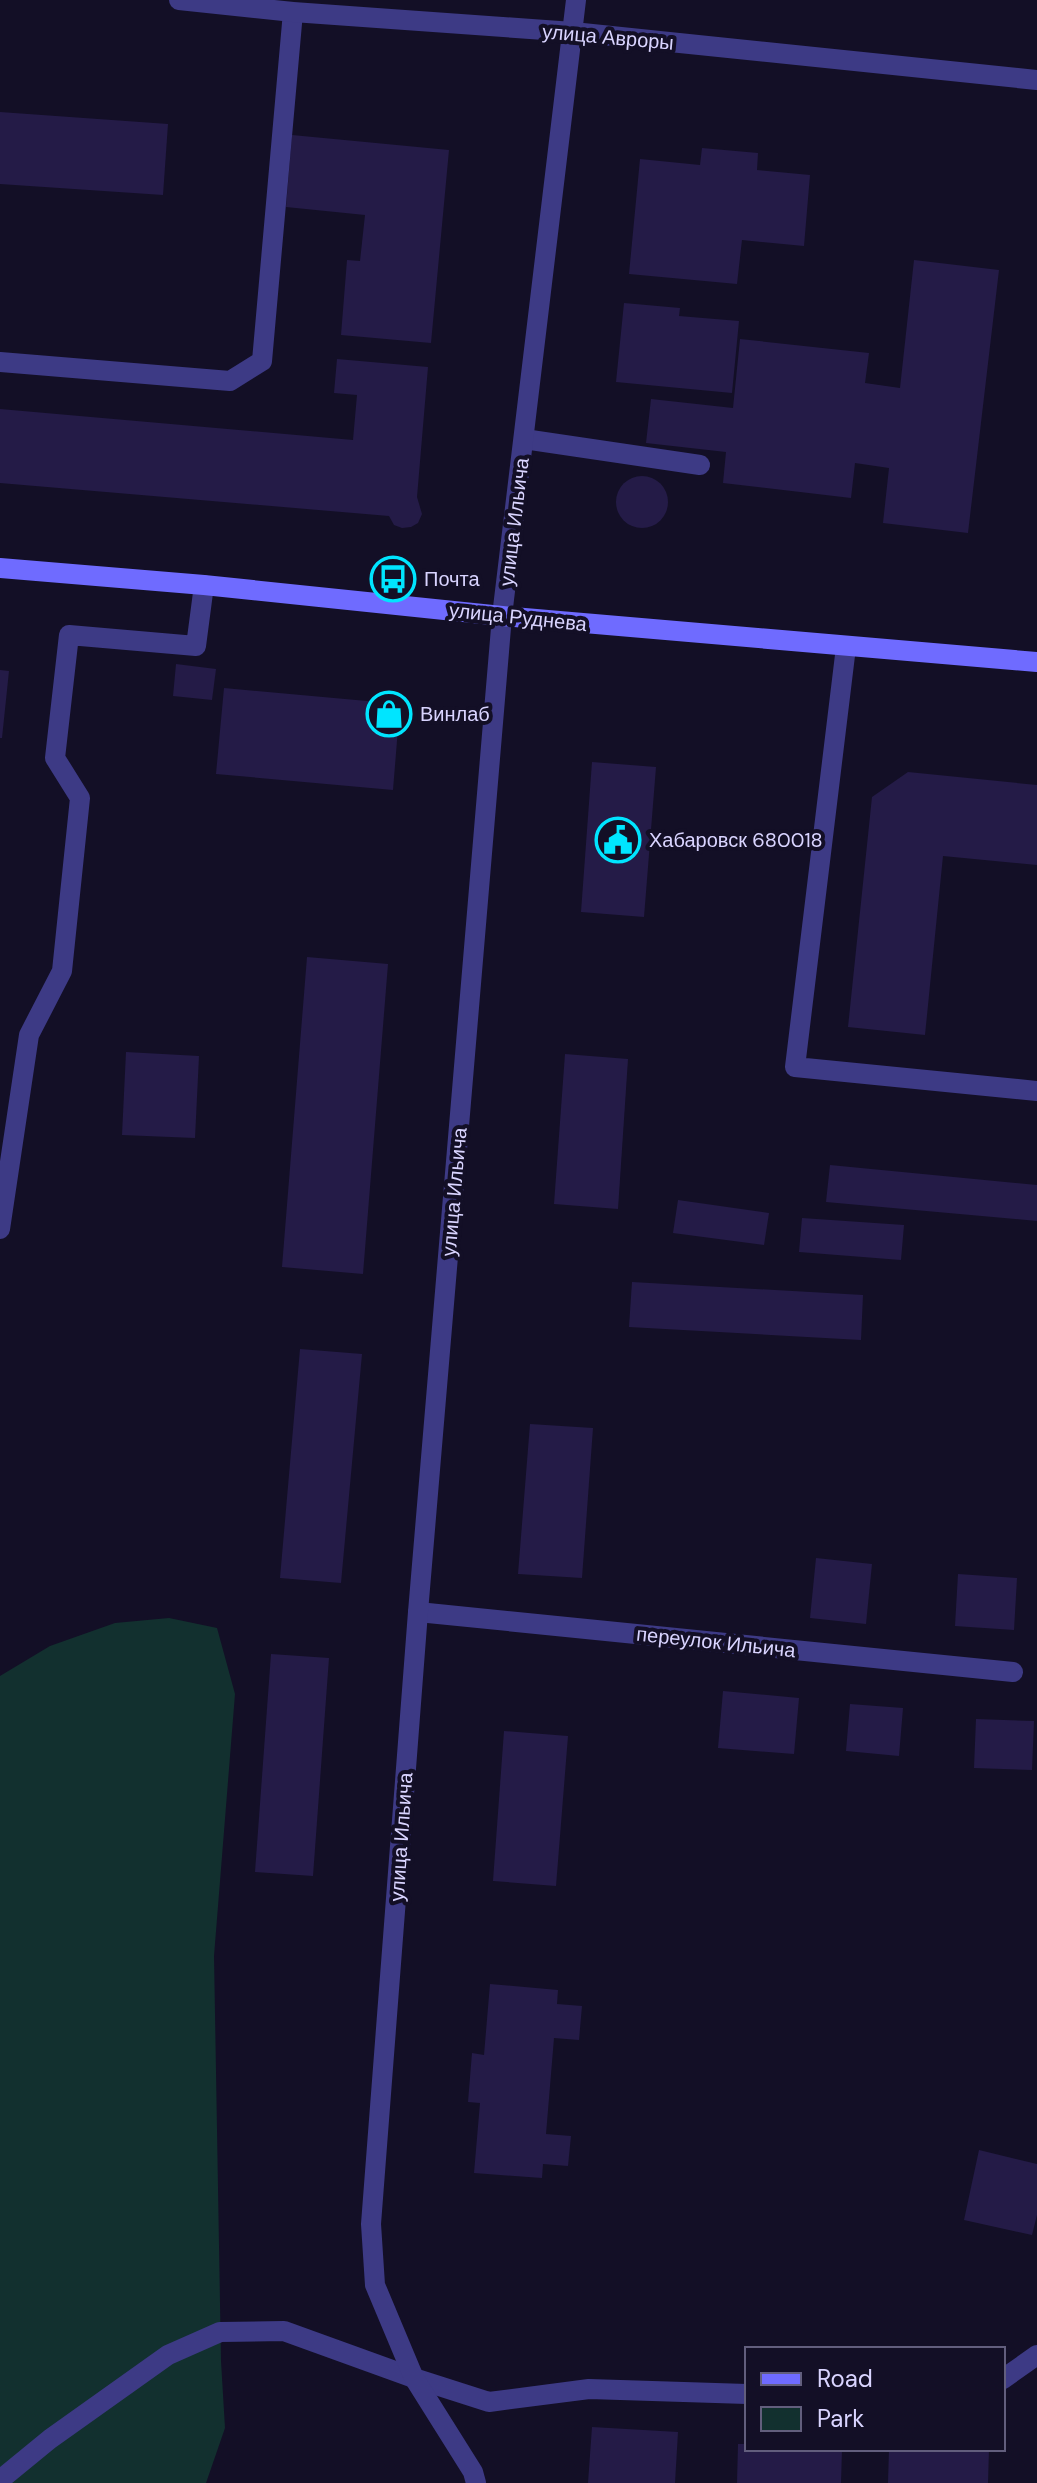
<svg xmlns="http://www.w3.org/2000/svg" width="1037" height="2483" viewBox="0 0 1037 2483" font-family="'DM Sans',sans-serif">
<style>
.green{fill:#12302f}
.building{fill:#241b47}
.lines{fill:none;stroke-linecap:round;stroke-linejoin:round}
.lane{stroke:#3d3a85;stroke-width:20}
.street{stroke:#3d3a85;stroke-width:20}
.secondary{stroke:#6f6bff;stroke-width:20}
.labels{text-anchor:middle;stroke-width:8;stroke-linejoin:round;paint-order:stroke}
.street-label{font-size:20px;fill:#d9d4ff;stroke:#130f26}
.poi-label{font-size:20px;fill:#d9d4ff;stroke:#130f26;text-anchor:start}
</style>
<rect width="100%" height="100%" fill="#130f26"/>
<polygon class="green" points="169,1618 217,1628 235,1694 214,1956 221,2361 225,2428 206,2483 0,2483 0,1676 50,1646 115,1623"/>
<g class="building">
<polygon points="0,112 168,124 163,195 0,184"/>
<polygon points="292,135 449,150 431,343 341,335 347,260 360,261 365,215 286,207"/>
<polygon points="702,148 758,153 757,170 810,175 804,246 742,240 737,284 629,274 640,159 700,165"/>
<polygon points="914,260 999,270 968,533 883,523 889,468 855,463 851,498 723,483 726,452 646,443 651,399 733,408 740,339 869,353 865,383 900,388"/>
<polygon points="624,303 680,308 679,316 739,321 732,393 616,382"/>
<polygon points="337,359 428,367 417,497 422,514 418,523 411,527 402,528 394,525 389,516 0,483 0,409 353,440 357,395 334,393"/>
<circle cx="642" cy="502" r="26"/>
<polygon points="176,664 216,669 212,700 173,696"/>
<polygon points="0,670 9,671 2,738 0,738"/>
<polygon points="224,688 400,704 393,790 216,774"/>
<polygon points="592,762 656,767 644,917 581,912"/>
<polygon points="908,772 1037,785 1037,865 943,856 925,1035 848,1027 872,797"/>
<polygon points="307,957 388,964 363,1274 282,1267"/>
<polygon points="126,1052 199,1056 195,1138 122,1135"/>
<polygon points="565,1054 628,1059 618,1209 554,1204"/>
<polygon points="830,1165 1037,1185 1037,1221 826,1202"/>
<polygon points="678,1200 769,1213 764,1245 673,1233"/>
<polygon points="802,1218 904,1225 901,1260 799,1252"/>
<polygon points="632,1282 863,1295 861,1340 629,1327"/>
<polygon points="300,1349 362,1354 341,1583 280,1578"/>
<polygon points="530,1424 593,1428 582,1578 518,1574"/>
<polygon points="816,1558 872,1564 866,1624 810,1618"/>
<polygon points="958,1574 1017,1578 1014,1630 955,1626"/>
<polygon points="271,1654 329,1658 313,1876 255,1872"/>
<polygon points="723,1691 799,1698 794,1754 718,1748"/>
<polygon points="850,1704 903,1708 899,1756 846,1751"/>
<polygon points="976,1719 1034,1721 1032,1770 974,1768"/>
<polygon points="504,1731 568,1736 556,1886 493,1881"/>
<polygon points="490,1984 558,1990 557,2004 582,2006 579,2040 554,2038 546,2134 571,2136 568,2166 543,2164 542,2178 474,2173 480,2103 468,2102 472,2053 484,2055"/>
<polygon points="979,2150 1037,2164 1037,2215 1032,2235 964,2220"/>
<polygon points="592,2427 678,2432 675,2483 588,2483"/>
<polygon points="738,2444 747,2444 747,2449 842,2449 841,2483 737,2483"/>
<polygon points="889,2449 989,2449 988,2483 888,2483"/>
</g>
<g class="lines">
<g class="lane">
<polyline points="0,362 230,381 262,361 293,12"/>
<polyline points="524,439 700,465"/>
<polyline points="846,647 795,1067 1037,1091"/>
<polyline points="0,1229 29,1035 62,971 80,798 55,758 69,635 196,646 204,585"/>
</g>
<g class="street">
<polyline points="179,0 293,12 573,32 1037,80"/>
<polyline points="418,1612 1013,1672"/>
<polyline points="1003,2379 1037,2355"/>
<polyline points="0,2480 50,2439 168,2355 220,2332 284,2331 414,2378 489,2402 589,2389 747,2394"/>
<polyline points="476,2483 473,2472 414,2378 375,2285 371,2224 418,1612 502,616 576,0"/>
</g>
<polyline class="secondary" points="0,568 204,585 502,616 1037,662"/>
</g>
<defs>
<g id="bus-ring" transform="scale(2.3)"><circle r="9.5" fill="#130f26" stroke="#00e5ff" stroke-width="1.5"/><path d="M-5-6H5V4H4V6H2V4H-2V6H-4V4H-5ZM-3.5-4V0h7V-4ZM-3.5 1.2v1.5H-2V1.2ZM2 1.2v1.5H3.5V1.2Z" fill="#00e5ff"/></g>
<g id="shop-ring" transform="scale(2.3)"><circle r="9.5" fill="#130f26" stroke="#00e5ff" stroke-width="1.5"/><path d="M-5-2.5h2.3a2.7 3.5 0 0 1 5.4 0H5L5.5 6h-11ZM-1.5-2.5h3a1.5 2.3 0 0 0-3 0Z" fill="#00e5ff"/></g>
<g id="civic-ring" transform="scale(2.3)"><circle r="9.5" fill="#130f26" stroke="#00e5ff" stroke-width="1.5"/><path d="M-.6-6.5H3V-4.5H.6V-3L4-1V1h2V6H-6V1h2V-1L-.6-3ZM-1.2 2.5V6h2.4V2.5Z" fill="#00e5ff"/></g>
</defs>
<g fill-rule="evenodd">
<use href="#bus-ring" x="393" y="579"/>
<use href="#shop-ring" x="389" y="714"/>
<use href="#civic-ring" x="618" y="840"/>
</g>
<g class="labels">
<g class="street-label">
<text transform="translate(608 37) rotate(5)" y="7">улица Авроры</text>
<text transform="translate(514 522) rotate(-83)" y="7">улица Ильича</text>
<text transform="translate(518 617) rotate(6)" y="7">улица Руднева</text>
<text transform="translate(454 1192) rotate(-85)" y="7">улица Ильича</text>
<text transform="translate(716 1642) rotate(6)" y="7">переулок Ильича</text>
<text transform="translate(401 1837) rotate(-86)" y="7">улица Ильича</text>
</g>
<g class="poi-label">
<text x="424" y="586">Почта</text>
<text x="420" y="721">Винлаб</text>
<text x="649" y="847">Хабаровск 680018</text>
</g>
</g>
<rect x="745" y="2347" width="260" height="104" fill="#130f26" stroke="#625e7d" stroke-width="2"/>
<rect x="761" y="2373" width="40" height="12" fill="#6f6bff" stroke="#625e7d" stroke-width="2"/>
<text x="817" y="2387" font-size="24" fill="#d9d4ff">Road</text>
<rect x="761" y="2407" width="40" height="24" fill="#12302f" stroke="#625e7d" stroke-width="2"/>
<text x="817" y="2427" font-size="24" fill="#d9d4ff">Park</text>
</svg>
